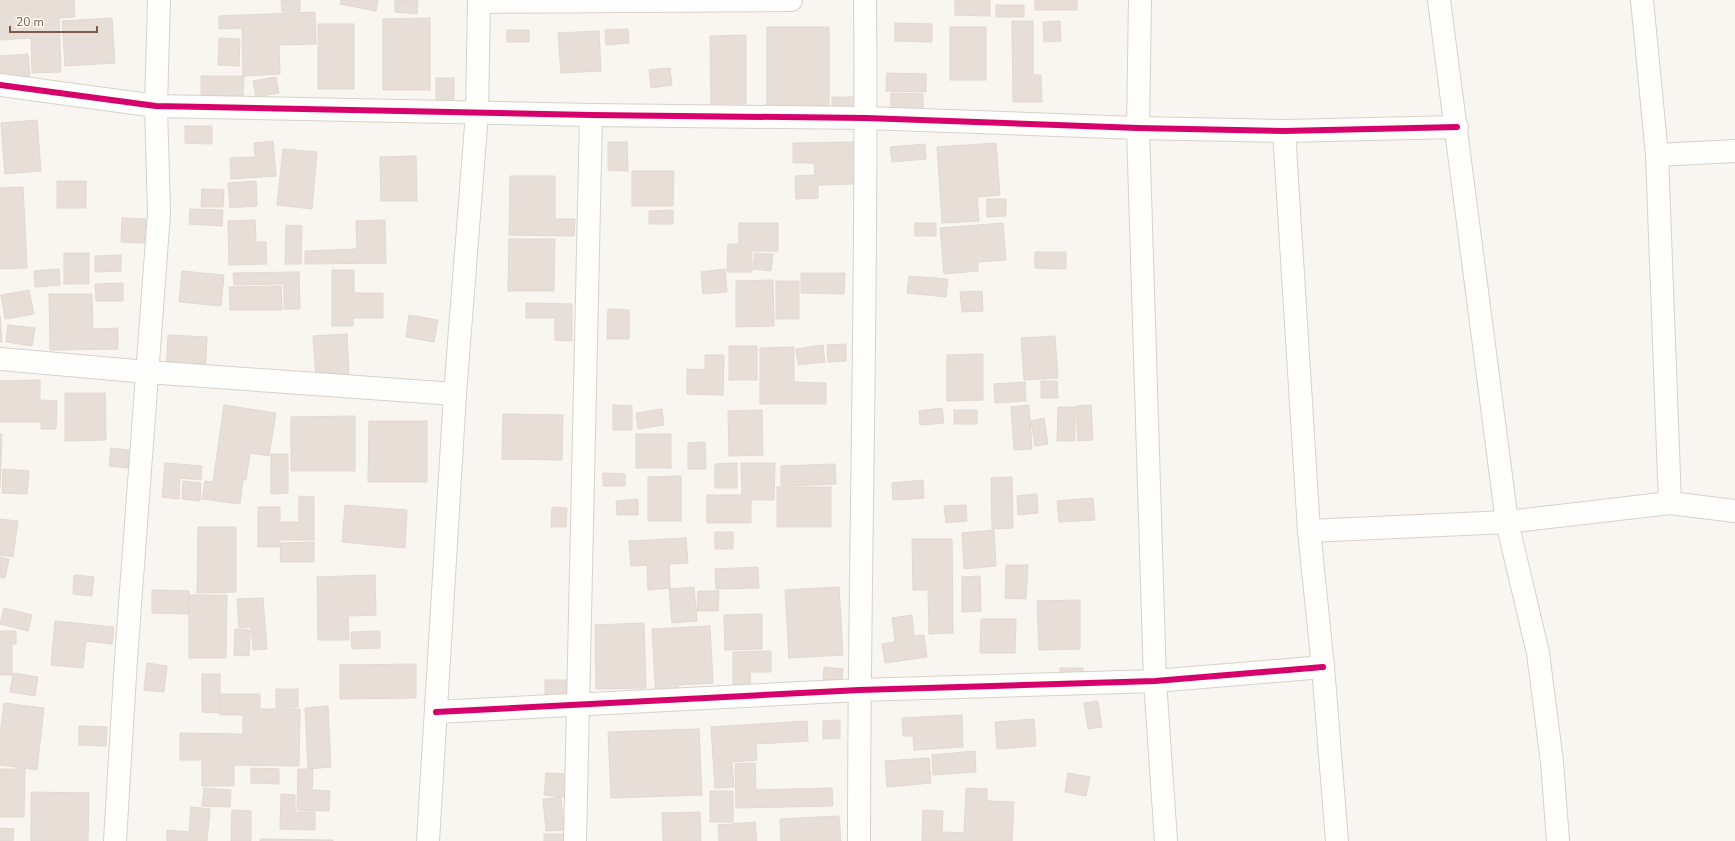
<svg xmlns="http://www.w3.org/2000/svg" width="1735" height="841" viewBox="0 0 1735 841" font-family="'Nunito Sans',sans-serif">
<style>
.building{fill:#e6ded7;stroke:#e2d8d2}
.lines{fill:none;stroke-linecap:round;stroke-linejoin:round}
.minor-casing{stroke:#d7d1cb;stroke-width:24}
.minor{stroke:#fefefd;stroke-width:22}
.cycleway-casing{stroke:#fffaf3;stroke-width:8}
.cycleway{stroke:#d6006c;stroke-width:6}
</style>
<rect width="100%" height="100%" fill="#f9f5f0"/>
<g class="building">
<polygon points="0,0 74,0 75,17 59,18 61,72 32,73 31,38 0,40"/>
<polygon points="281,0 300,0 300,11 282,12"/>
<polygon points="341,0 378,0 376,11 340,4"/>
<polygon points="395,0 418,1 417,14 395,12"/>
<polygon points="955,0 990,0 990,16 955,15"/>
<rect x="1035" y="0" width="42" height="10"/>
<rect x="996" y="5" width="28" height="12"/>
<polygon points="315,12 316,44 279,45 280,74 243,76 242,28 219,29 219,16"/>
<polygon points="112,18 115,63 65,66 62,21"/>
<polygon points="430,18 430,90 383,90 383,19"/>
<polygon points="1012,21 1033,21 1033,75 1041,75 1042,102 1013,102"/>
<polygon points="1060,21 1061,41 1044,42 1043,22"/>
<polygon points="895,23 932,24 932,42 895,41"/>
<rect x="318" y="24" width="36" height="65"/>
<rect x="767" y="27" width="62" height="81"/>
<rect x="950" y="27" width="36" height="53"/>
<polygon points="628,29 629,43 606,45 605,30"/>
<rect x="507" y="30" width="22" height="12"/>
<polygon points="599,31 601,71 561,73 558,33"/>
<polygon points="746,35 746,104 711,104 710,36"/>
<polygon points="219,38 240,39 239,66 218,65"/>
<polygon points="28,54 30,79 0,81 0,56"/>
<polygon points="670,68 672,85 651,88 649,70"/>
<polygon points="887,73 926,74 926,92 886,91"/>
<polygon points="201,76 244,76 243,96 201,96"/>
<polygon points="276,77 279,93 256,97 253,81"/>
<rect x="436" y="78" width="18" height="27"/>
<polygon points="891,93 923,94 923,109 891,109"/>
<polygon points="832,97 860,97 860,125 832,124"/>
<polygon points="37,120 41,171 5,174 1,123"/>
<polygon points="185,126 212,126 212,144 185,143"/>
<polygon points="273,141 276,176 231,179 230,158 255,157 254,143"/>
<polygon points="608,142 627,142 628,171 608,170"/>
<polygon points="853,142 853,184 818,185 818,198 796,199 795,176 815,175 814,163 793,163 793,143"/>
<polygon points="996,143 1000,195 977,197 979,221 942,223 937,147"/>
<polygon points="925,144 926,159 892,162 890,147"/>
<polygon points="283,149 317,152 312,209 277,205"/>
<polygon points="416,156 417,201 381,201 380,157"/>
<polygon points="632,171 674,171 673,206 632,206"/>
<polygon points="510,176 555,176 555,219 575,219 574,236 509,235"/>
<rect x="57" y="181" width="29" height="27"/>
<polygon points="256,181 257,206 230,208 228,183"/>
<polygon points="23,187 27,268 0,269 0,188"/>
<polygon points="202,189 224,190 223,207 201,207"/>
<polygon points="987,199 1006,199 1006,216 987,217"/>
<polygon points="190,209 223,210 222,226 189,224"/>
<polygon points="673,210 673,224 649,224 649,211"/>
<polygon points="122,218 146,219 144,243 121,242"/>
<polygon points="255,220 256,242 266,242 267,264 229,265 228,221"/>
<polygon points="385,220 386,263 305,264 305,251 357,249 356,221"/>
<polygon points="739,223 778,223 778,251 752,251 752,272 727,272 728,244 739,244"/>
<rect x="915" y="223" width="21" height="13"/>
<polygon points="1003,223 1006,260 978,262 978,271 944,274 940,228"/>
<polygon points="286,225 302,226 301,264 285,264"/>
<polygon points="509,239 555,239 554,291 508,291"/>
<polygon points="1035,252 1066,252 1066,269 1035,268"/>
<rect x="64" y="253" width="25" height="31"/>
<polygon points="755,253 773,254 771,271 753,269"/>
<polygon points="121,255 121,271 95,272 95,256"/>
<polygon points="59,269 60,285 35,287 34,271"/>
<polygon points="725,269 727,292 703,294 701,272"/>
<polygon points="332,270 354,270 354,293 383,293 383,318 353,318 353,326 332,326"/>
<polygon points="182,271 224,275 221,306 179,302"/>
<polygon points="299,272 300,309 284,309 284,284 234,285 233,273"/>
<polygon points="801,273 845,273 844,294 801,293"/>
<polygon points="909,276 948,279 946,297 907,293"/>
<polygon points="773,280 774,326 736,327 736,281"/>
<rect x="776" y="281" width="23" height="38"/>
<polygon points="123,283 123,301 96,301 95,284"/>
<polygon points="281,286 282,310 230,310 229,287"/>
<polygon points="29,290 34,314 5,319 1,295"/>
<polygon points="982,291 983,311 962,312 960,292"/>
<polygon points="49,294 92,294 93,329 118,328 118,349 50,350"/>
<polygon points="526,303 572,304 572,341 555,340 555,318 526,318"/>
<polygon points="608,309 629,310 629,339 607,339"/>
<polygon points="409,315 438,320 434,342 406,337"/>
<polygon points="0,316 2,342 0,342"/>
<polygon points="8,325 35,328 32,346 6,342"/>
<polygon points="347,334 349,375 316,377 313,336"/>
<polygon points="168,335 207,337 205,376 166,374"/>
<polygon points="1055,336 1058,378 1024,380 1021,338"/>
<polygon points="846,344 846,361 828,362 827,345"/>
<polygon points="823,345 825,362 798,365 796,349"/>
<rect x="729" y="346" width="28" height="34"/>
<polygon points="794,347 794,382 826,383 826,404 760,404 760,348"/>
<polygon points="983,354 983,400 947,401 947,355"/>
<polygon points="705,355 724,355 723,395 687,394 687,369 705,370"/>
<polygon points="40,380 40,422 0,422 0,381"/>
<polygon points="1041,381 1057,381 1058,398 1041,398"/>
<polygon points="1025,382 1026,401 995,403 994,384"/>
<polygon points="65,393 105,393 106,440 65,441"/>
<polygon points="41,400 57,401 56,429 41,429"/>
<polygon points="224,405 276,413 269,456 250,453 246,480 243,480 240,504 202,499 205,481 213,482"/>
<polygon points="613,405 632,406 632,430 613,430"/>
<polygon points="1029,405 1032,449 1014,450 1011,407"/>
<polygon points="1091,405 1093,440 1078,441 1076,406"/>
<polygon points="1058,407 1075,407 1075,441 1057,441"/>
<polygon points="942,408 944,423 920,425 919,411"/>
<polygon points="662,409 664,425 638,429 636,413"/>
<polygon points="762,410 763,455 729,456 728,411"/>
<rect x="954" y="410" width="23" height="14"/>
<polygon points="503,414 563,415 562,460 502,459"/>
<polygon points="355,416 355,471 291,471 291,417"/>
<polygon points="1044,418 1048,444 1035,446 1031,421"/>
<polygon points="369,421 427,421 427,482 368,482"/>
<polygon points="0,434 2,434 0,487"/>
<rect x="636" y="434" width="35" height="34"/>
<polygon points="705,442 706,469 688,469 688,443"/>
<polygon points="111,448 130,450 128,468 109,466"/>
<polygon points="271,454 288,454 288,493 271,494"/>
<polygon points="165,463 202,466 201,480 180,478 179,499 162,497"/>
<polygon points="737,463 737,488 715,488 715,464"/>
<polygon points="741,463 775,463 774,500 751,500 751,523 707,523 707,495 742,495"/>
<polygon points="835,464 836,484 781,486 781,466"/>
<polygon points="3,469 29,471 27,494 2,493"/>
<polygon points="603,473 625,474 625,486 603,486"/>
<polygon points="681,476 681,521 648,521 648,477"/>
<polygon points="1012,477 1013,528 992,529 991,478"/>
<polygon points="923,480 924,498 893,500 892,483"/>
<polygon points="183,481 201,483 200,501 182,499"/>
<rect x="777" y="487" width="54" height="40"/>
<polygon points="1037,494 1038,513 1018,515 1017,496"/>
<polygon points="299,496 314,497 314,540 281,540 281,522 299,522"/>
<polygon points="1093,498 1095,520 1059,522 1057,501"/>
<polygon points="638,499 638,515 617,515 616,501"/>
<polygon points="345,505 407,510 405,548 342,542"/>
<polygon points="966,505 967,521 946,523 944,506"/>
<rect x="258" y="507" width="22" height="40"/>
<polygon points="552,507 567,508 566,527 551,527"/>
<polygon points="0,519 18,521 13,557 0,555"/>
<polygon points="198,527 236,527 236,592 197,593"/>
<polygon points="994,530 996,566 964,569 962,533"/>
<rect x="715" y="532" width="18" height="17"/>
<polygon points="686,538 688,563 669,564 670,588 648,590 647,565 631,566 629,541"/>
<polygon points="912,539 952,539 953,633 929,634 928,590 913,590"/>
<polygon points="314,542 314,562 280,562 281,543"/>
<polygon points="0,557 9,559 5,578 0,577"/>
<polygon points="1006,565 1028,565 1026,599 1005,598"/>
<polygon points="758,567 759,588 716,589 715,569"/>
<polygon points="74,575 94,577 92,596 73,594"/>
<polygon points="375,575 376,615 348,616 349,640 318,640 317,577"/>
<polygon points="980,576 981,611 962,612 962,577"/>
<polygon points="694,587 697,621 672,623 669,589"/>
<polygon points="839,587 843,655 789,658 785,590"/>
<polygon points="152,590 189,591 189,614 152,613"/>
<polygon points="698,591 719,591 718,611 697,611"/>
<polygon points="189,595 227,595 226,658 189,658"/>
<polygon points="263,598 267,649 253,650 251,627 239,628 237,599"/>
<polygon points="1080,600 1080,649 1039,650 1037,601"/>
<polygon points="4,608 32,615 28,631 0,624"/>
<polygon points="762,614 762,649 725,650 724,615"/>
<polygon points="912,615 914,636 924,635 927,657 885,663 882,644 895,642 892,618"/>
<polygon points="981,619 1016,619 1015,653 980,653"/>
<polygon points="55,621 114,627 112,644 86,641 83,668 51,665"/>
<polygon points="644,623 646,688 596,689 595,625"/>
<polygon points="710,626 713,683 678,685 679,699 656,700 652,629"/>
<polygon points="235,629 250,630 249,656 234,655"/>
<polygon points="0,631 16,631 16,644 12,644 12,675 0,675"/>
<polygon points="380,631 380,648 352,649 351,632"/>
<polygon points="771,651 771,672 750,672 751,689 733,689 733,652"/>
<polygon points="147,663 167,666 164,692 144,690"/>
<polygon points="416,664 416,698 340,699 340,665"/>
<polygon points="824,667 843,669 841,687 823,685"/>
<rect x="1060" y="668" width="23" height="12"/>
<polygon points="13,673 38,677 35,696 10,692"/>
<polygon points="202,674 220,674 220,713 202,712"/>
<rect x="545" y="680" width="22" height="26"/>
<polygon points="276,689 298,689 298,707 276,708"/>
<polygon points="221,694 260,694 260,709 300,709 299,766 234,765 234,786 202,786 202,760 180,760 180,733 243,734 243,715 220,715"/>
<polygon points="1098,701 1102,727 1088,729 1084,703"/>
<polygon points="4,703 44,708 37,770 0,765 0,735"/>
<polygon points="328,706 331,767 308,769 305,708"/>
<polygon points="962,715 963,747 914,750 913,736 903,736 902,718"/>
<polygon points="1034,719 1036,746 997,749 995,722"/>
<polygon points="840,720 840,738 823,739 823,721"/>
<polygon points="807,721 808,741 756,744 757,760 732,762 734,787 715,788 711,727"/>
<polygon points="79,726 107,727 106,746 79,745"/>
<polygon points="699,729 702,795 611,798 608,732"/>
<polygon points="975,751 976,772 933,775 932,755"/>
<polygon points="929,758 931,783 887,787 885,761"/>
<polygon points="755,763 756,790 832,788 833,806 736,808 735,764"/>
<polygon points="251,768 279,769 279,784 251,783"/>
<polygon points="0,769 25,769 24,817 0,817"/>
<polygon points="298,769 313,769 312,790 330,791 329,811 297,810"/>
<polygon points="546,773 566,774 564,797 544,795"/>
<polygon points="1068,773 1090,777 1086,796 1065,792"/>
<polygon points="204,788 231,790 230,807 202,806"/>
<polygon points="966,788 987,789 987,801 1014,802 1012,841 922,841 923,810 943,811 942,832 964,833"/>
<rect x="710" y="791" width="23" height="31"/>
<polygon points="31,792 89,793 88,841 31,841"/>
<polygon points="281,794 295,795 295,812 315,812 315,830 280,829"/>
<polygon points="561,797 564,830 546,831 543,799"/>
<polygon points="191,807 210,809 207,841 167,841 167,830 189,832"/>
<polygon points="232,810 251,811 251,841 231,841"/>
<polygon points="700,812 701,841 663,841 662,813"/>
<polygon points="839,816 841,841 781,841 780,819"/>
<polygon points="755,822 757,841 719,841 718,825"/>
<polygon points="0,828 14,829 13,841 0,841"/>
<rect x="544" y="834" width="20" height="7"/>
<polygon points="260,839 333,840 333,841 260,841"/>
</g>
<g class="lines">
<g class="minor-casing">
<g id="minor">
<polyline points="1140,0 1138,128 1155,681 1166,841"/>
<polyline points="1439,0 1507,522 1538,653 1552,762 1558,841"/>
<polyline points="1642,0 1657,155 1670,503"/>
<polyline points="480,2 791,0"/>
<polyline points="0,85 156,106 591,115 866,118 1138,128 1284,131 1457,127"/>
<polyline points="1284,131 1309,531 1323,667 1337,841"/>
<polyline points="1657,155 1735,151"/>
<polyline points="0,359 147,372 455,394"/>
<polyline points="1309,531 1507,522 1670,503 1735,511"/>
<polyline points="436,712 859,690 1155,681 1323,667"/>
<polyline points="115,841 126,659 159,213 156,106 159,0"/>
<polyline points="428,841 455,394 477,113 479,0"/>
<polyline points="575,841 591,115"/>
<path d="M859 841C859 561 868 280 865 0"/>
</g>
</g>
<use href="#minor" class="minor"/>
<g class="cycleway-casing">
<g id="cycleway">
<polyline points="0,85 156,106 591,115 866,118 1138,128 1284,131 1457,127"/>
<polyline points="436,712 859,690 1155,681 1323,667"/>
</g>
</g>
<use href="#cycleway" class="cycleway"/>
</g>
<path d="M10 26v6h87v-6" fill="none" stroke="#7a5c4d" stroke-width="2"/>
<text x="16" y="26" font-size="12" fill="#7a5c4d" stroke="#fffaf3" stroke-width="3" paint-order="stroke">20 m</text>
</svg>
